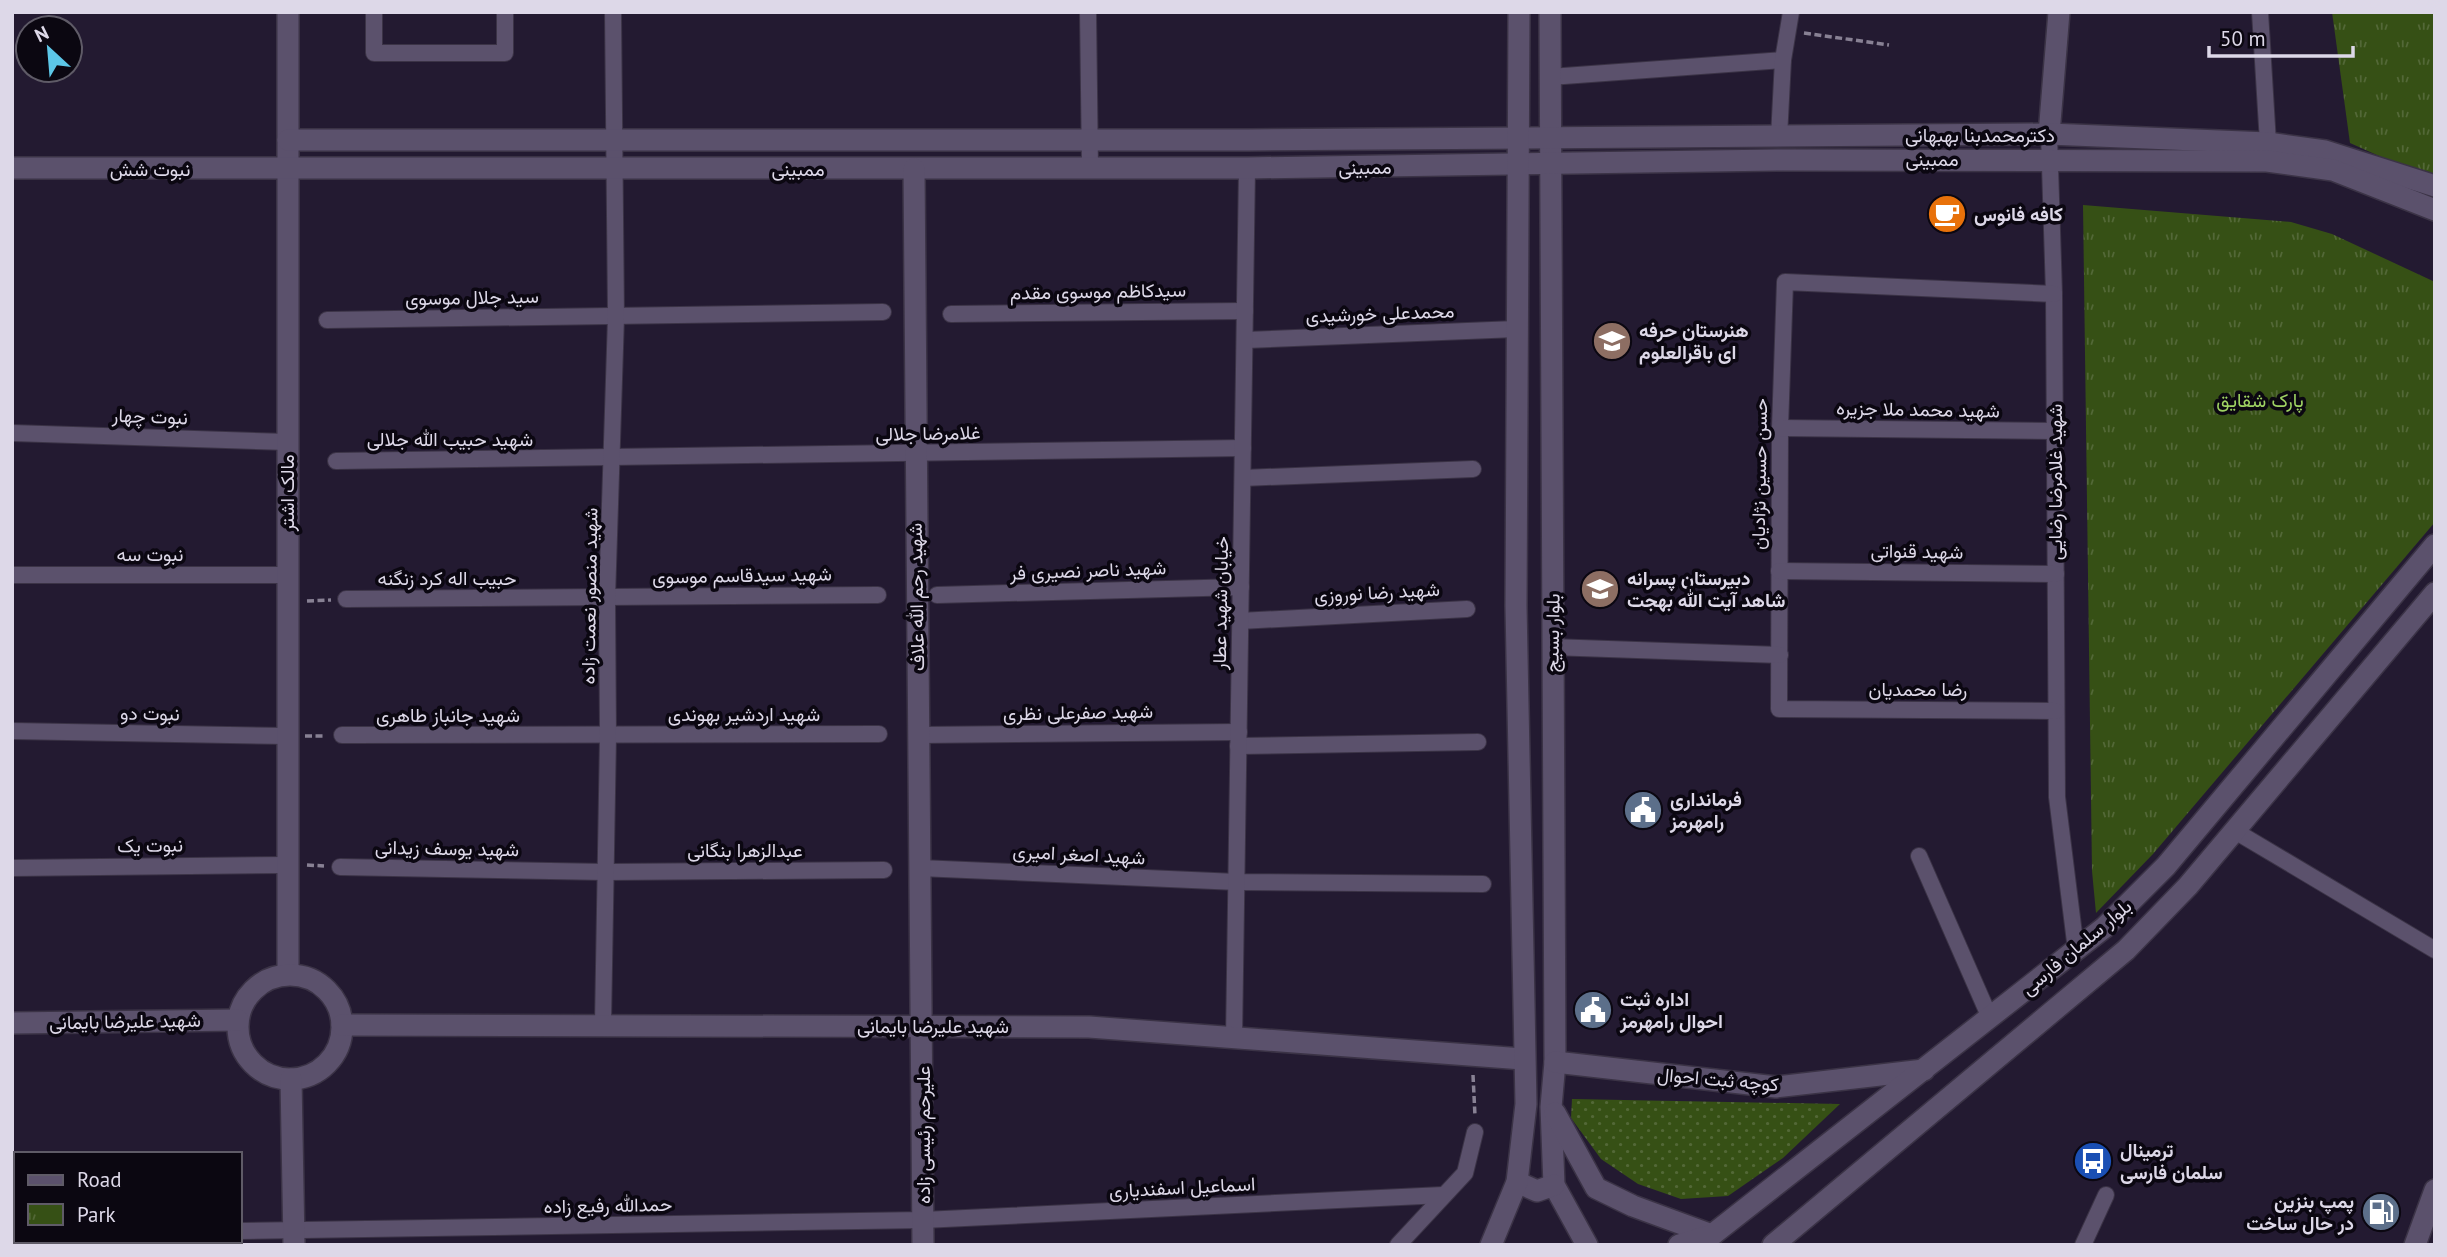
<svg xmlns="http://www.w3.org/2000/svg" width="2447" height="1257" viewBox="0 0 2447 1257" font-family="'PT Sans',Vazirmatn,sans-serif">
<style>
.grass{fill:url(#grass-dots)}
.park{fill:url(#park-tufts)}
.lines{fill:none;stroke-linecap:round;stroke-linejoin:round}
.street-casing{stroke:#3b3346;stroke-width:18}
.secondary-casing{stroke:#3b3346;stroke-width:24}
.path{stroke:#888194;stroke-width:3.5;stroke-dasharray:7 3.5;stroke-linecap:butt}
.street{stroke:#5b516c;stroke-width:16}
.secondary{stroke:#5b516c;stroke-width:21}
.labels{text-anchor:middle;stroke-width:7;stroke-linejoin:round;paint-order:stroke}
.street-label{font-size:19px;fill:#ddd8e8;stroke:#0b0711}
.poi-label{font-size:19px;font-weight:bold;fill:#ddd8e8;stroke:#0b0711;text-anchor:start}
.park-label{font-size:19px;fill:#9fd363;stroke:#0b0711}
</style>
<defs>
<pattern id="grass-dots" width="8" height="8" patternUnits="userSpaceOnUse" patternTransform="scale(1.75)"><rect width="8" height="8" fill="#365015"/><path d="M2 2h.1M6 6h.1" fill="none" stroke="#536837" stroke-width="1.8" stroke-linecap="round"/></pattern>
<pattern id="park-tufts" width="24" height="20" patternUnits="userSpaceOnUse" patternTransform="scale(1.75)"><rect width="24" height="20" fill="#365015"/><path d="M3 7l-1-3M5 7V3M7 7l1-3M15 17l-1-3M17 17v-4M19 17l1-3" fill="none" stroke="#536837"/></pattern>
</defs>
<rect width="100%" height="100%" fill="#231a31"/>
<polygon class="grass" points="1572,1099 1840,1104 1783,1158 1728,1196 1681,1199 1638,1184 1601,1159 1571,1118"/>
<g class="park">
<polygon points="2332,12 2435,12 2435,181 2350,143"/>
<polygon points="2083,205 2291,222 2332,234 2435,282 2435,522 2153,854 2096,913 2092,871"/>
</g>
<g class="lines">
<g class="street-casing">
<g id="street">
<polyline points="374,12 374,53 505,53 505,12"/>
<polyline points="1088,12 1090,168"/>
<polyline points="2260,12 2268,143"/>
<polyline points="1550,77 1783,60"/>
<polyline points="2049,134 2054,294 2057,797 2076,950"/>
<polyline points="1779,137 1783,60 1791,12"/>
<polyline points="2054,294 1785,282 1780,428 1779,709 2056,711"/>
<polyline points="951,314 1245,311"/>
<polyline points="327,320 883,312"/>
<polyline points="1246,340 1516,329"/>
<polyline points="1780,428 2055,431"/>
<polyline points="12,433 287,442"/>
<polyline points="336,461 1243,448"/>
<polyline points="1243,478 1473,469"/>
<polyline points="1779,571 2056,574"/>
<polyline points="12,575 287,575"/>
<polyline points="937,595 1241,587"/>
<polyline points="346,599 878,595"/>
<polyline points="1240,621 1467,609"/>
<polyline points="1551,647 1780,655"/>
<polyline points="12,731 288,736"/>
<polyline points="342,735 879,734"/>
<polyline points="918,735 1239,732"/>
<polyline points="1238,746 1478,742"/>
<polyline points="2235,831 2435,950"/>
<polyline points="1919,856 1990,1018"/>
<polyline points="340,867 606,872 884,870"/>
<polyline points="12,868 288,865"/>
<polyline points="920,868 1237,882 1483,884"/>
<polyline points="603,1024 608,736 607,598 616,317 613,12"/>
<polyline points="1234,1039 1247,168"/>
<polyline points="240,1231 923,1220 1443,1195"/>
<polyline points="12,1234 16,1234"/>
<polyline points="1398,1245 1465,1173 1475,1132"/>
<polyline points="2083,1245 2106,1195"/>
</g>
</g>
<g class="secondary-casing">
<g id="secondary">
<polyline points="288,12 288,974"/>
<polyline points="1550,12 1555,1062 1551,1107 1554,1185 1587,1245"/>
<polyline points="2049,134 2059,12"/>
<polyline points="288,140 1248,140 2049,134 2268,143 2325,151 2435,186"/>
<polyline points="12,168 1247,168 1777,160 2267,161 2333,170 2435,210"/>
<polyline points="914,169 923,1245"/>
<circle cx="290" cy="1027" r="52"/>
<polyline points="12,1023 238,1020"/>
<polyline points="342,1025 1089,1027 1523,1059"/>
<polyline points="1555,1062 1776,1087 1924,1070"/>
<polyline points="291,1079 294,1245"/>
<polyline points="1555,1113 1596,1188 1633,1206 1712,1235"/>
<polyline points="1517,1182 1537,1191 1554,1185"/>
<polyline points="1491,1245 1517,1182 1526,1104 1516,606 1519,12"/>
<polyline points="1679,1245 1712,1235 2105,927 2166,866 2435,545"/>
<polyline points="1773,1245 2126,950 2188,886 2435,593"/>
<polyline points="2415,1245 2435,1190"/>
</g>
</g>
<g class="path">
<polyline points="1804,33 1889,45"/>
<polyline points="307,601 331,600"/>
<polyline points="305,736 325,736"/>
<polyline points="307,865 324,866"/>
<polyline points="1473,1075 1475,1116"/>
</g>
<use href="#street" class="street"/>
<use href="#secondary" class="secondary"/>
</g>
<defs>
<g id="cafe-disc" transform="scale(2.0125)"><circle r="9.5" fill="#e8710a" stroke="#0b0711"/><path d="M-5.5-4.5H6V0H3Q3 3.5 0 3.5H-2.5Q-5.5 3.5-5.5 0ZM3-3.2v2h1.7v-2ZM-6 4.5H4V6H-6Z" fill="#fff"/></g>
<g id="school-disc" transform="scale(2.0125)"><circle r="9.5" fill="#8d6e63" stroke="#0b0711"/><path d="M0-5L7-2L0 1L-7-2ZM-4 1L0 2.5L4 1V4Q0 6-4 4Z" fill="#fff"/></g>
<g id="civic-disc" transform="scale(2.0125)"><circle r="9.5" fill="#5c6f8a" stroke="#0b0711"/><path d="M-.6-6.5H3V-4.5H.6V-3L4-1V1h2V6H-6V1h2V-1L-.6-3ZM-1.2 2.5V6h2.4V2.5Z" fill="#fff"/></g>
<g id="bus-disc" transform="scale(2.0125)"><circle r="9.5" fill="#1a4fb4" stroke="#0b0711"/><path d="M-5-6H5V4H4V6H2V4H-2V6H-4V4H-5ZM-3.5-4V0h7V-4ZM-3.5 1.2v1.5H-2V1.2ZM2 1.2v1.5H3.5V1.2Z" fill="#fff"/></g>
<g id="fuel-disc" transform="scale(2.0125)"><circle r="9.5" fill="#5c6f8a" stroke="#0b0711"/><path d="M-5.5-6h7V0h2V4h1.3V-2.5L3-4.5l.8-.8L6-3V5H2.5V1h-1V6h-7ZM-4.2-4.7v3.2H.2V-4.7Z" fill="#fff"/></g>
</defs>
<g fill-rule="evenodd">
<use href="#cafe-disc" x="1947" y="214"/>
<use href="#school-disc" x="1612" y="341"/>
<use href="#school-disc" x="1600" y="589"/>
<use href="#civic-disc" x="1643" y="810"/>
<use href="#civic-disc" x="1593" y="1010"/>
<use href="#bus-disc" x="2093" y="1161"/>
<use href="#fuel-disc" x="2381" y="1212"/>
</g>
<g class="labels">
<g class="street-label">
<text x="1980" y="142">دکترمحمدبنا بهبهانی</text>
<text x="1932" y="166">ممبینی</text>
<text transform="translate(1365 167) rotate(-1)" y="7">ممبینی</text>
<text x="150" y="176">نبوت شش</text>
<text x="798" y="176">ممبینی</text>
<text transform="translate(1098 291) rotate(-1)" y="7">سیدکاظم موسوی مقدم</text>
<text transform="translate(472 297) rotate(-1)" y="7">سید جلال موسوی</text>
<text transform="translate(1380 313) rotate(-2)" y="7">محمدعلی خورشیدی</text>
<text transform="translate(1918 409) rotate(1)" y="7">شهید محمد ملا جزیره</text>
<text transform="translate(150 416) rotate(2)" y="7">نبوت چهار</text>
<text transform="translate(928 433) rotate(-1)" y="7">غلامرضا جلالی</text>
<text x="450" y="446">شهید حبیب الله جلالی</text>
<text transform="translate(1759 474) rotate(-89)" y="7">حسن حسین نژادیان</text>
<text transform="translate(2055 482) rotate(-90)" y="7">شهید غلامرضا رضایی</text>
<text transform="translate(287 493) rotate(-90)" y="7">مالک اشتر</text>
<text transform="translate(1917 551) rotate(1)" y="7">شهید قنواتی</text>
<text x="150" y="561">نبوت سه</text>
<text transform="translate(1088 570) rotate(-2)" y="7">شهید ناصر نصیری فر</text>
<text transform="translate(742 575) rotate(-1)" y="7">شهید سیدقاسم موسوی</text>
<text x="447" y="585">حبیب اله کرد زنگنه</text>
<text transform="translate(1377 592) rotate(-3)" y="7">شهید رضا نوروزی</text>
<text transform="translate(589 596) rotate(-89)" y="7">شهید منصور نعمت زاده</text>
<text transform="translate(916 597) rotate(-91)" y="7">شهید رحم الله علاف</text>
<text transform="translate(1220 603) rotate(-89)" y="7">خیابان شهید عطار</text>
<text transform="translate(1552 633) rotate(-89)" y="7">بلوار بسیج</text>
<text x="1918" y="696">رضا محمدیان</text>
<text transform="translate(1078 712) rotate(-1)" y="7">شهید صفرعلی نظری</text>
<text transform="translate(150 713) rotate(1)" y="7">نبوت دو</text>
<text x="744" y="721">شهید اردشیر بهوندی</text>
<text x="448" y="722">شهید جانباز طاهری</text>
<text transform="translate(150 845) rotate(-1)" y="7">نبوت یک</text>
<text transform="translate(447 848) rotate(1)" y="7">شهید یوسف زیدانی</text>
<text x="745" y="857">عبدالزهرا بنگانی</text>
<text transform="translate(1079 854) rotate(3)" y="7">شهید اصغر امیری</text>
<text transform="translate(2076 947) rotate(-40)" y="7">بلوار سلمان فارسی</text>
<text transform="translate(125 1021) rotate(-1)" y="7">شهید علیرضا بایمانی</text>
<text x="933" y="1033">شهید علیرضا بایمانی</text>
<text transform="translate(1718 1079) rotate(5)" y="7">کوچه ثبت احوال</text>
<text transform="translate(923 1135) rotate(-90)" y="7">علیرحم رئیسی زاده</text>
<text transform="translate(1182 1187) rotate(-3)" y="7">اسماعیل اسفندیاری</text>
<text transform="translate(608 1205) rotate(-1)" y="7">حمدالله رفیع زاده</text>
</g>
<g class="poi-label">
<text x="1974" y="221">کافه فانوس</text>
<text x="1639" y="337">هنرستان حرفه<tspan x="1639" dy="22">ای باقرالعلوم</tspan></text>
<text x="1627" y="585">دبیرستان پسرانه<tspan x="1627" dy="22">شاهد آیت الله بهجت</tspan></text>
<text x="1670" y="806">فرمانداری<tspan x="1670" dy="22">رامهرمز</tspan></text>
<text x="1620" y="1006">اداره ثبت<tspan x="1620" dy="22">احوال رامهرمز</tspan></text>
<text x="2120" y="1157">ترمینال<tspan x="2120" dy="22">سلمان فارسی</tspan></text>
<text x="2354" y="1208" text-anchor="end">پمپ بنزین<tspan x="2354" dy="22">در حال ساخت</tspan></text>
</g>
<g class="park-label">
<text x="2260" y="407">پارک شقایق</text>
</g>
</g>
<rect width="2447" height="1257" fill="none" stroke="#ddd8e8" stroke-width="28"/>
<rect x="14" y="1152" width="228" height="91" fill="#0b0711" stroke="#5f5b67" stroke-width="2"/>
<rect x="28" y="1175" width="35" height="10" fill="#5b516c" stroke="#5f5b67" stroke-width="2"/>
<text x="77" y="1187" font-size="21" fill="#ddd8e8">Road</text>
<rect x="28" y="1204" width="35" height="21" fill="url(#park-tufts)" stroke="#5f5b67" stroke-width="2"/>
<text x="77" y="1222" font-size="21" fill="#ddd8e8">Park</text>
<g transform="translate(49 49) rotate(334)"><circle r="33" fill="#0b0711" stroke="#5f5b67" stroke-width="2"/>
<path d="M0-5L12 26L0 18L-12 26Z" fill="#5dc7e8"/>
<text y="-10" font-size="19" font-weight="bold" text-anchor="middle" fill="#ddd8e8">N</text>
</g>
<path d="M2209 46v10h144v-10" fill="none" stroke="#ddd8e8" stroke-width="3.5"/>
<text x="2220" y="46" font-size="21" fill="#ddd8e8" stroke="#0b0711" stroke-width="5" paint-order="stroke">50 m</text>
</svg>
